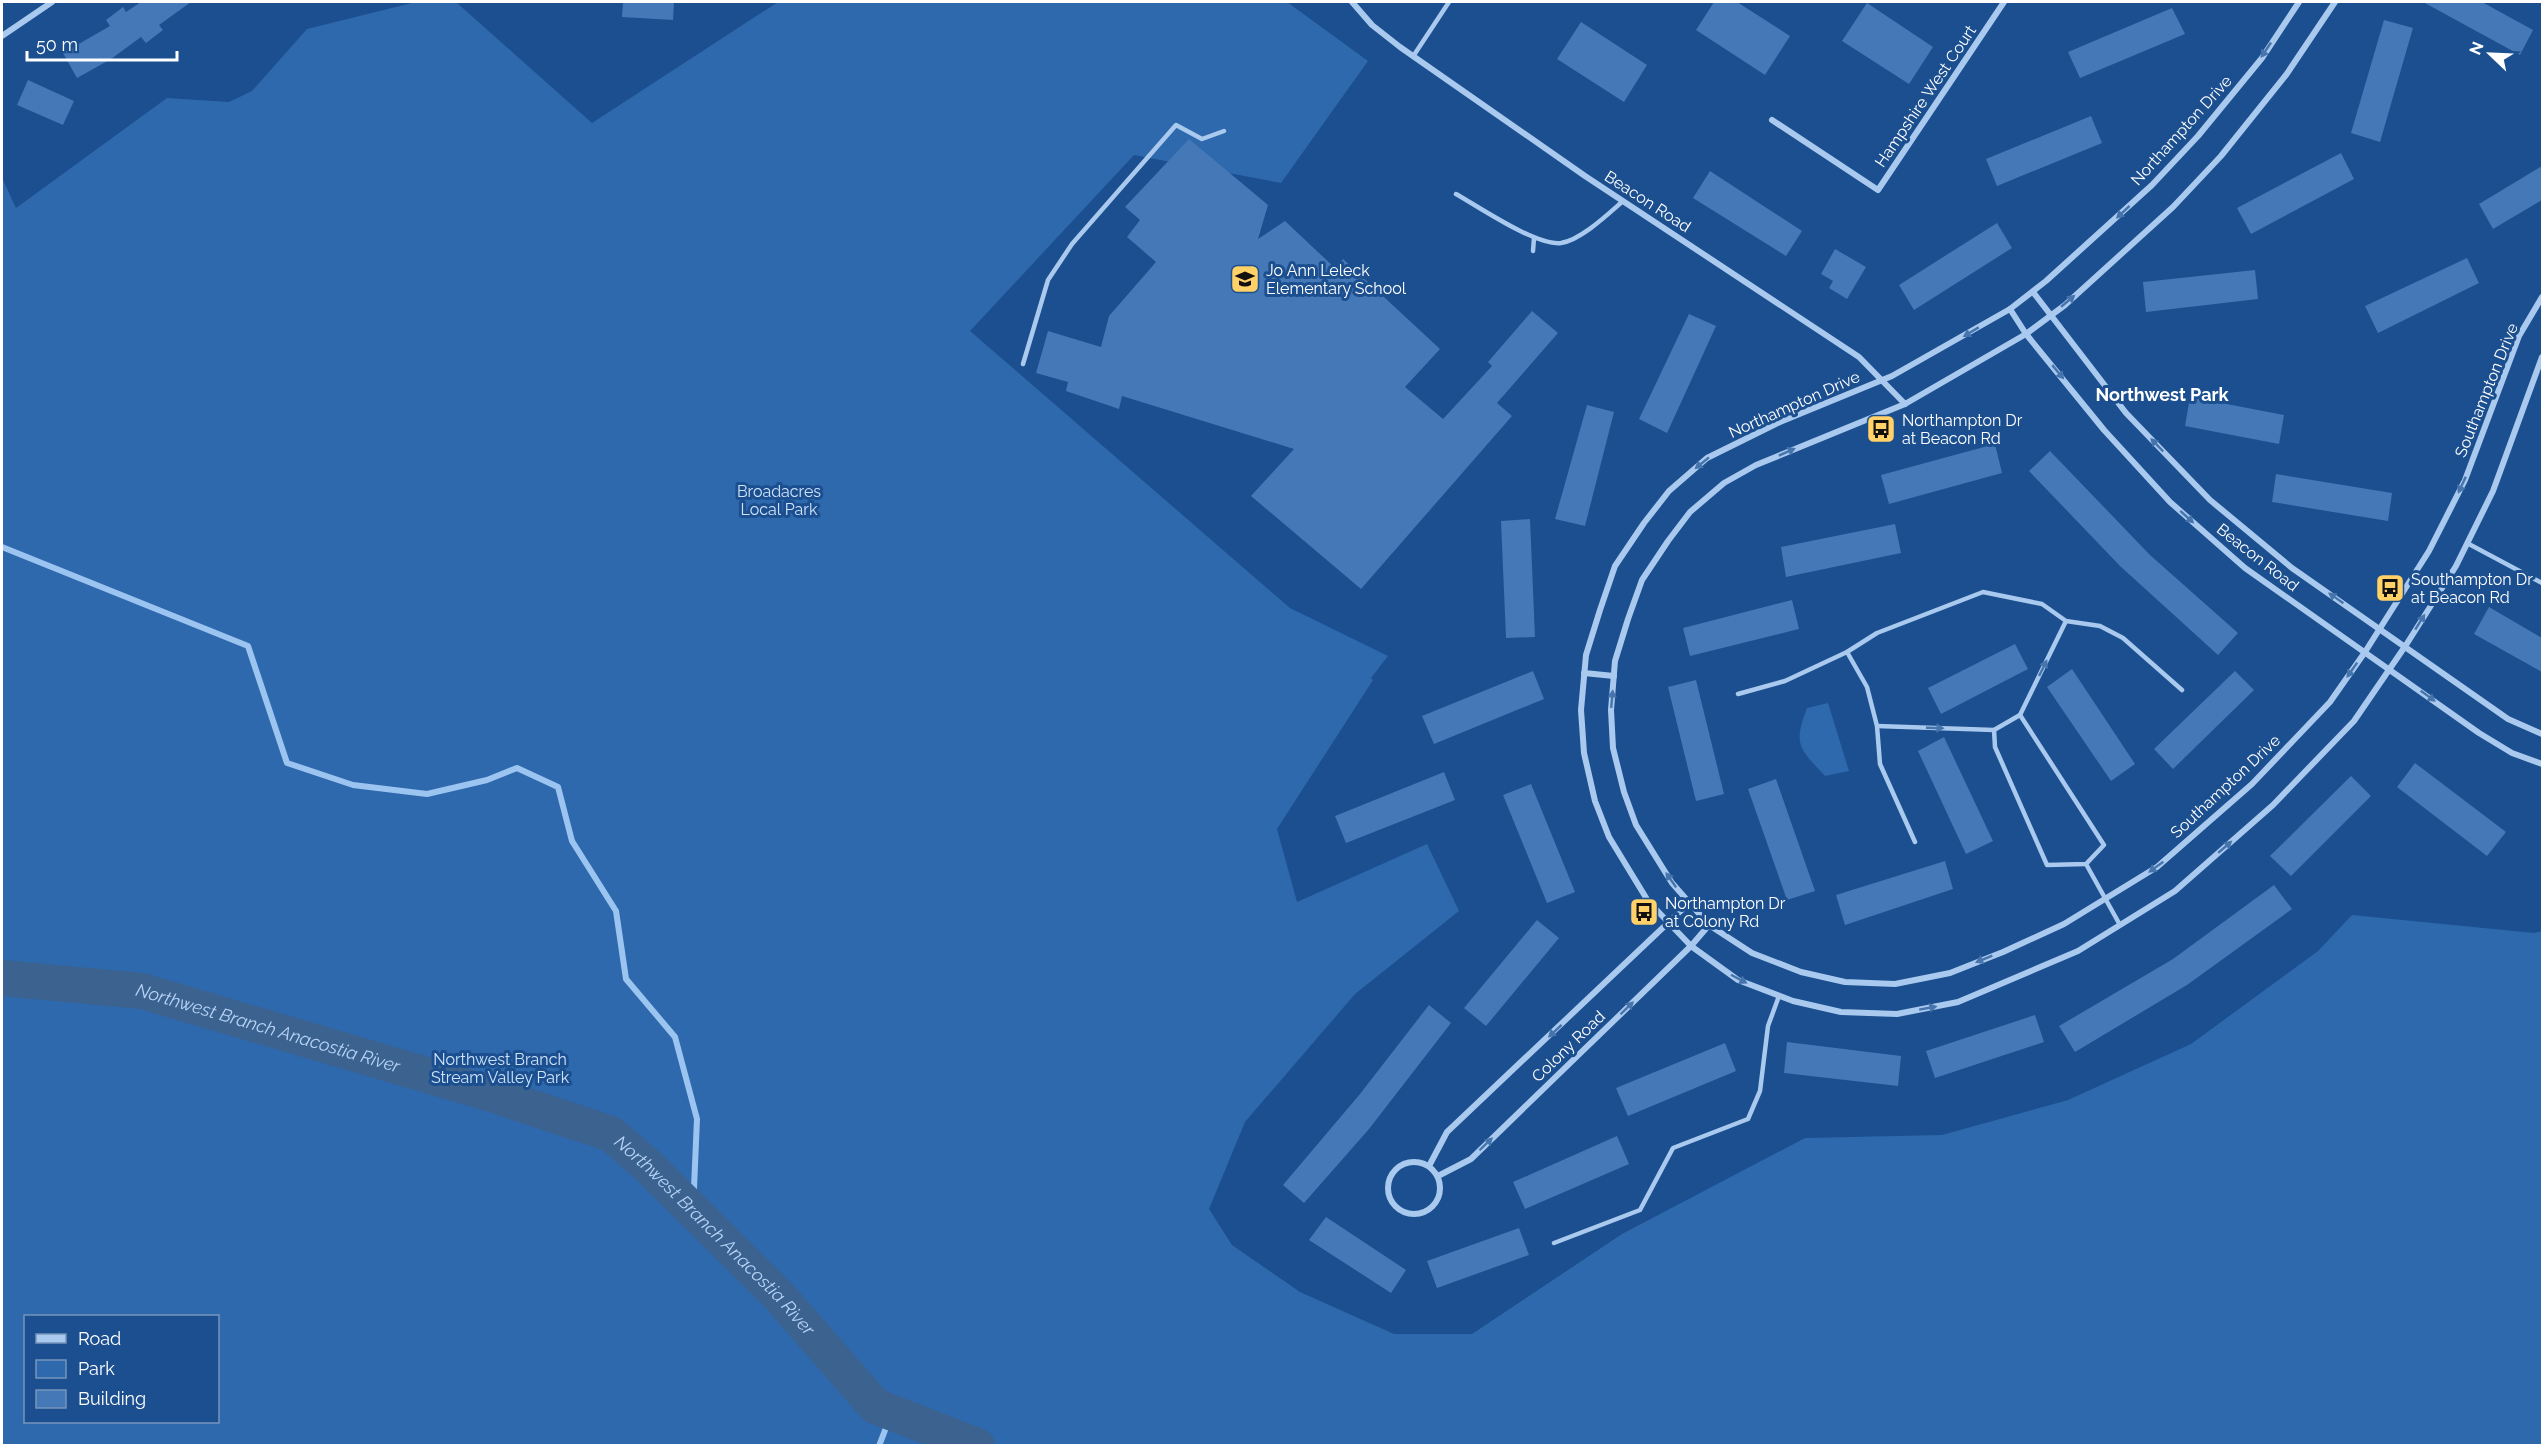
<svg xmlns="http://www.w3.org/2000/svg" width="2544" height="1447" viewBox="0 0 2544 1447" font-family="Raleway,sans-serif">
<style>
.green{fill:#2e69ad;fill-rule:evenodd}
.lines{fill:none;stroke-linecap:round;stroke-linejoin:round}
.stream{stroke:#9cc4f0;stroke-width:6}
.river{stroke:#3c6290;stroke-width:36}
.building{fill:#4478b7}
.lane{stroke:#a9c9ee;stroke-width:4.5}
.street{stroke:#a9c9ee;stroke-width:6}
.oneway{fill:#4674ac}
.labels{text-anchor:middle;stroke-width:6;stroke-linejoin:round;paint-order:stroke}
.street-label{font-size:16px;fill:#fff;stroke:#1b4f8f}
.poi-label{font-size:16px;fill:#fff;stroke:#1b4f8f;text-anchor:start}
.park-label{font-size:16px;fill:#cfe3fa;stroke:#1b4f8f}
.neighbourhood-label{font-size:18px;font-weight:bold;fill:#fff;stroke:#1b4f8f}
.water-label{font-size:18px;font-style:italic;fill:#b5d3f5;stroke:#1b4f8f}
</style>
<rect width="100%" height="100%" fill="#1b4f8f"/>
<g class="green">
<path d="M416 2H456L592 123 778 2H1287L1368 61 1281 183 1134 155 970 331 1290 608 1388 656 1371 678 1373 680 1277 829 1297 902 1427 844 1459 911 1355 994 1245 1122 1209 1209 1232 1245 1300 1292 1394 1334H1472L1622 1234 1805 1138 1942 1135 2068 1100 2191 1044 2318 951 2352 915 2534 933 2542 931V1445H2V178L16 208 167 98 229 102 252 91 307 29ZM26 1316H218V1422H26Z"/>
<path d="M1828 703 1849 771 1825 776C1799 748 1793 745 1807 708Z"/>
</g>
<g class="lines">
<g class="stream">
<polyline points="2,547 248,646 287,763 353,785 427,794 487,780 517,768 558,787 572,841 616,911 626,979 675,1037 697,1119 693,1211"/>
<polyline points="879,1446 892,1412"/>
</g>
<path class="river" id="s1" d="M2 978 142 991 491 1094 611 1134 648 1166 779 1296 875 1406 977 1446"/>
</g>
<g class="building">
<polygon points="141,2 191,2 159,25 163,30 146,43 141,37 111,59 77,78 63,53 110,26 106,20 123,7 126,12"/>
<polygon points="623,2 674,2 673,20 622,17"/>
<polygon points="1714,2 1737,2 1790,36 1765,75 1696,30"/>
<polygon points="2423,2 2482,2 2533,30 2520,55"/>
<polygon points="1867,3 1933,47 1909,84 1842,41"/>
<polygon points="2172,8 2185,34 2080,78 2068,52"/>
<polygon points="2384,20 2413,28 2380,142 2351,133"/>
<polygon points="1581,22 1647,65 1624,102 1557,59"/>
<polygon points="28,80 74,101 63,125 17,105"/>
<polygon points="2091,116 2102,143 1997,186 1986,159"/>
<polygon points="1189,139 1268,205 1258,239 1285,221 1335,268 1343,259 1440,349 1405,387 1443,419 1492,366 1488,362 1532,311 1558,333 1497,403 1512,416 1361,589 1251,496 1294,449 1122,396 1119,409 1066,391 1068,382 1036,373 1048,331 1101,347 1109,316 1156,262 1127,237 1140,220 1125,207"/>
<polygon points="2341,153 2354,179 2251,234 2237,208"/>
<polygon points="2542,166 2542,200 2493,229 2479,204"/>
<polygon points="1710,171 1802,231 1786,256 1693,198"/>
<polygon points="1997,223 2012,248 1914,310 1899,285"/>
<polygon points="1835,249 1866,267 1847,299 1829,288 1833,281 1821,274"/>
<polygon points="2467,258 2479,283 2378,333 2365,306"/>
<polygon points="2255,270 2258,299 2146,312 2143,282"/>
<polygon points="1689,314 1716,326 1667,433 1639,419"/>
<polygon points="2190,397 2284,415 2279,444 2185,426"/>
<polygon points="1587,405 1614,412 1585,526 1555,519"/>
<polygon points="1995,444 2002,473 1889,504 1881,475"/>
<polygon points="2050,451 2150,555 2238,633 2218,655 2120,566 2029,471"/>
<polygon points="2276,474 2392,493 2388,521 2272,502"/>
<polygon points="1530,519 1535,637 1506,638 1501,521"/>
<polygon points="1895,524 1901,553 1786,577 1781,547"/>
<polygon points="1792,600 1799,629 1690,656 1683,628"/>
<polygon points="2489,607 2542,638 2542,672 2474,634"/>
<polygon points="2015,644 2028,669 1941,714 1928,688"/>
<polygon points="2072,669 2135,764 2111,781 2047,687"/>
<polygon points="1533,671 1544,699 1434,744 1422,716"/>
<polygon points="2235,671 2254,690 2173,769 2154,749"/>
<polygon points="1696,680 1724,794 1696,801 1668,687"/>
<polygon points="1944,737 1993,841 1966,854 1918,751"/>
<polygon points="2415,763 2506,832 2487,856 2397,787"/>
<polygon points="1444,772 1455,800 1346,843 1335,816"/>
<polygon points="2351,776 2371,796 2291,876 2270,856"/>
<polygon points="1776,779 1815,891 1787,900 1748,789"/>
<polygon points="1531,784 1575,892 1547,903 1503,795"/>
<polygon points="1945,861 1953,889 1845,925 1836,895"/>
<polygon points="2274,885 2292,909 2187,985 2075,1052 2059,1026 2173,959"/>
<polygon points="1537,920 1559,938 1486,1026 1464,1008"/>
<polygon points="1429,1005 1451,1023 1369,1129 1304,1203 1283,1185 1360,1094"/>
<polygon points="2035,1015 2044,1042 1935,1078 1926,1051"/>
<polygon points="1787,1042 1901,1056 1898,1086 1784,1073"/>
<polygon points="1725,1043 1736,1071 1628,1116 1616,1088"/>
<polygon points="1617,1136 1629,1164 1525,1209 1513,1182"/>
<polygon points="1326,1217 1406,1270 1391,1293 1309,1240"/>
<polygon points="1519,1228 1529,1255 1437,1288 1427,1261"/>
</g>
<g class="lines">
<g class="lane">
<polyline points="1414,55 1449,2"/>
<path d="M1456 194C1479 207 1536 246 1561 243 1581 240 1608 214 1623 201"/>
<polyline points="1533,251 1534,238"/>
<polyline points="1023,364 1048,280 1072,244 1176,125 1202,139 1224,131"/>
<polyline points="2467,543 2542,583"/>
<polyline points="1738,694 1785,681 1847,652"/>
<polyline points="1877,726 1994,730 2020,715 2066,621"/>
<polyline points="1994,730 1995,747 2047,865 2086,864 2104,845 2020,715"/>
<polyline points="1915,842 1880,764 1877,726 1867,687 1847,652 1877,633 1983,592 2042,604 2066,621 2100,626 2123,638 2182,690"/>
<polyline points="2086,864 2120,925"/>
<polyline points="1554,1243 1640,1210 1673,1148 1748,1119 1760,1091 1768,1026 1779,996"/>
</g>
<g class="street">
<polyline points="1352,2 1372,25 1400,47 1585,176 1859,357 1905,404"/>
<polyline points="2299,2 2262,58 2198,136 2152,185 2046,281 2010,309 1892,376 1780,422 1707,458 1669,491 1644,523 1615,566 1600,610 1586,655 1581,710 1584,753 1595,801 1609,837 1648,901 1691,946 1738,980 1793,1001 1841,1012 1897,1014 1958,1002 2078,951 2175,891 2273,805 2354,721 2406,645 2456,566 2493,491 2542,357"/>
<polyline points="2335,2 2286,75 2221,156 2173,207 2065,305 2026,334 1905,404 1756,465 1724,483 1690,512 1668,541 1642,580 1628,619 1615,661 1611,710 1613,748 1624,792 1636,825 1672,883 1709,925 1752,953 1801,972 1845,982 1895,984 1950,973 2003,952 2064,924 2157,867 2252,784 2330,702 2365,652 2429,551 2465,480 2519,336 2542,297"/>
<polyline points="2,36 52,2"/>
<polyline points="1772,120 1878,190 2004,2"/>
<polyline points="2033,292 2126,413 2210,500 2292,568 2508,719 2542,734"/>
<polyline points="2010,309 2026,334 2104,430 2170,502 2245,568 2479,733 2512,753 2542,764"/>
<polyline points="1584,673 1614,676"/>
<circle cx="1414" cy="1188" r="26"/>
<polyline points="1429,1166 1447,1132 1689,903"/>
<polyline points="1438,1176 1471,1159 1691,946 1709,925"/>
</g>
</g>
<defs><path id="oneway-solid" d="M-6-.8H1V-3.2L6.5 0L1 3.2V.8H-6Z" transform="scale(1.5)"/></defs>
<g class="oneway">
<use href="#oneway-solid" transform="translate(2266 50) rotate(124)"/>
<use href="#oneway-solid" transform="translate(2123 212) rotate(137)"/>
<use href="#oneway-solid" transform="translate(2068 301) rotate(-40)"/>
<use href="#oneway-solid" transform="translate(1971 332) rotate(149)"/>
<use href="#oneway-solid" transform="translate(2058 372) rotate(50)"/>
<use href="#oneway-solid" transform="translate(2157 445) rotate(-134)"/>
<use href="#oneway-solid" transform="translate(1787 452) rotate(-24)"/>
<use href="#oneway-solid" transform="translate(1702 463) rotate(141)"/>
<use href="#oneway-solid" transform="translate(2462 485) rotate(115)"/>
<use href="#oneway-solid" transform="translate(2187 517) rotate(42)"/>
<use href="#oneway-solid" transform="translate(2336 598) rotate(-145)"/>
<use href="#oneway-solid" transform="translate(2420 622) rotate(-58)"/>
<use href="#oneway-solid" transform="translate(2043 668) rotate(-64)"/>
<use href="#oneway-solid" transform="translate(2352 670) rotate(125)"/>
<use href="#oneway-solid" transform="translate(2428 696) rotate(36)"/>
<use href="#oneway-solid" transform="translate(1612 699) rotate(-85)"/>
<use href="#oneway-solid" transform="translate(1935 728) rotate(2)"/>
<use href="#oneway-solid" transform="translate(2225 847) rotate(-41)"/>
<use href="#oneway-solid" transform="translate(2156 867) rotate(144)"/>
<use href="#oneway-solid" transform="translate(1671 880) rotate(-125)"/>
<use href="#oneway-solid" transform="translate(1984 959) rotate(158)"/>
<use href="#oneway-solid" transform="translate(1739 979) rotate(28)"/>
<use href="#oneway-solid" transform="translate(1627 1008) rotate(-44)"/>
<use href="#oneway-solid" transform="translate(1928 1008) rotate(-10)"/>
<use href="#oneway-solid" transform="translate(1555 1031) rotate(137)"/>
<use href="#oneway-solid" transform="translate(1486 1144) rotate(-44)"/>
</g>
<defs>
<g id="school-square" transform="scale(1.5)"><rect x="-9" y="-9" width="18" height="18" rx="4" fill="#ffd166" stroke="#1b4f8f"/><path d="M0-5L7-2L0 1L-7-2ZM-4 1L0 2.5L4 1V4Q0 6-4 4Z" fill="#111"/></g>
<g id="bus-square" transform="scale(1.5)"><rect x="-9" y="-9" width="18" height="18" rx="4" fill="#ffd166" stroke="#1b4f8f"/><path d="M-5-6H5V4H4V6H2V4H-2V6H-4V4H-5ZM-3.5-4V0h7V-4ZM-3.5 1.2v1.5H-2V1.2ZM2 1.2v1.5H3.5V1.2Z" fill="#111"/></g>
</defs>
<g fill-rule="evenodd">
<use href="#school-square" x="1245" y="279"/>
<use href="#bus-square" x="1881" y="429"/>
<use href="#bus-square" x="2390" y="588"/>
<use href="#bus-square" x="1644" y="912"/>
</g>
<g class="labels">
<g class="street-label">
<text transform="translate(1925 96) rotate(-56)" y="6">Hampshire West Court</text>
<text transform="translate(2181 130) rotate(-48)" y="6">Northampton Drive</text>
<text transform="translate(1648 201) rotate(33)" y="6">Beacon Road</text>
<text transform="translate(2486 390) rotate(-68)" y="6">Southampton Drive</text>
<text transform="translate(1794 404) rotate(-24)" y="6">Northampton Drive</text>
<text transform="translate(2258 557) rotate(38)" y="6">Beacon Road</text>
<text transform="translate(2225 786) rotate(-43)" y="6">Southampton Drive</text>
<text transform="translate(1568 1046) rotate(-44)" y="6">Colony Road</text>
</g>
<g class="poi-label">
<text x="1266" y="276">Jo Ann Leleck<tspan x="1266" dy="18">Elementary School</tspan></text>
<text x="1902" y="426">Northampton Dr<tspan x="1902" dy="18">at Beacon Rd</tspan></text>
<text x="2411" y="585">Southampton Dr<tspan x="2411" dy="18">at Beacon Rd</tspan></text>
<text x="1665" y="909">Northampton Dr<tspan x="1665" dy="18">at Colony Rd</tspan></text>
</g>
<g class="park-label">
<text x="779" y="497">Broadacres<tspan x="779" dy="18">Local Park</tspan></text>
<text x="500" y="1065">Northwest Branch<tspan x="500" dy="18">Stream Valley Park</tspan></text>
</g>
<g class="neighbourhood-label">
<text x="2162" y="401">Northwest Park</text>
</g>
<g class="water-label">
<text dy="6" stroke="none"><textPath href="#s1" startOffset="272">Northwest Branch Anacostia River</textPath></text>
<text dy="6" stroke="none"><textPath href="#s1" startOffset="776">Northwest Branch Anacostia River</textPath></text>
</g>
</g>
<rect width="2544" height="1447" fill="none" stroke="#ffffff" stroke-width="6"/>
<rect x="24" y="1315" width="195" height="108" fill="#1b4f8f" stroke="#7695bc" stroke-width="1.5"/>
<rect x="36" y="1334" width="30" height="9" fill="#a9c9ee" stroke="#7695bc" stroke-width="1.5"/>
<text x="78" y="1345" font-size="18" fill="#ffffff">Road</text>
<rect x="36" y="1360" width="30" height="18" fill="#2e69ad" stroke="#7695bc" stroke-width="1.5"/>
<text x="78" y="1375" font-size="18" fill="#ffffff">Park</text>
<rect x="36" y="1390" width="30" height="18" fill="#4478b7" stroke="#7695bc" stroke-width="1.5"/>
<text x="78" y="1405" font-size="18" fill="#ffffff">Building</text>
<g transform="translate(2490 54) rotate(293)" stroke="#1b4f8f" stroke-width="4.5" paint-order="stroke">
<path d="M0-4.5L10 22L0 15L-10 22Z" fill="#ffffff"/>
<text y="-9" font-size="16" font-weight="bold" text-anchor="middle" fill="#ffffff">N</text>
</g>
<path d="M27 51v9h150v-9" fill="none" stroke="#ffffff" stroke-width="3"/>
<text x="36" y="51" font-size="18" fill="#ffffff" stroke="#1b4f8f" stroke-width="4.5" paint-order="stroke">50 m</text>
</svg>
